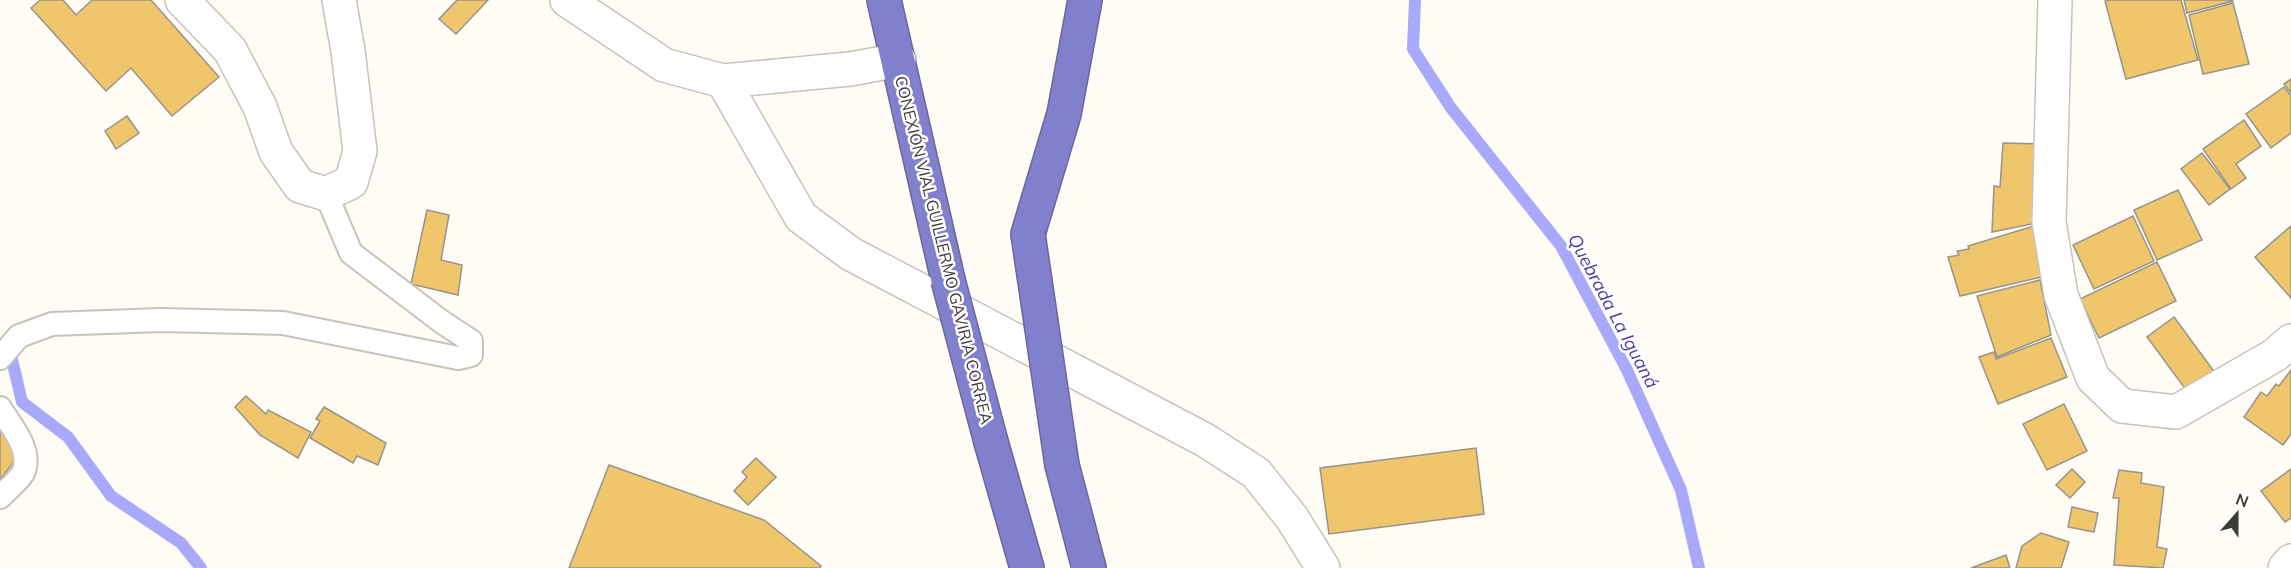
<svg xmlns="http://www.w3.org/2000/svg" width="2291" height="568" viewBox="0 0 2291 568" font-family="Mulish,sans-serif">
<style>
.lines{fill:none;stroke-linecap:round;stroke-linejoin:round}
.stream{stroke:#a9a9fc;stroke-width:12}
.building{fill:#f0c66d;stroke:#97948c;stroke-width:1.5}
.lane-casing{stroke:#c7c3bb;stroke-width:26}
.street-casing{stroke:#c7c3bb;stroke-width:36}
.secondary-casing{stroke:#c7c3bb;stroke-width:36}
.highway-casing{stroke:#696899;stroke-width:36}
.lane{stroke:#fff;stroke-width:22}
.street{stroke:#fff;stroke-width:33}
.secondary{stroke:#fff;stroke-width:33}
.highway{stroke:#8180cd;stroke-width:33}
.highway-bridge-casing{stroke:#696899;stroke-width:36;stroke-linecap:butt}
.highway-bridge{stroke:#8180cd;stroke-width:33}
.labels{text-anchor:middle;stroke-width:5;stroke-linejoin:round;paint-order:stroke}
.street-label{font-size:16px;fill:#3c3b38;stroke:#fff}
.water-label{font-size:18px;font-style:italic;fill:#4a3f9e;stroke:#fff}
</style>
<rect width="100%" height="100%" fill="#fffbf5"/>
<g class="lines">
<g class="stream">
<polyline points="1415,0 1413,49 1451,108 1561,246 1627,370 1681,490 1699,568"/>
<polyline points="9,347 22,402 68,437 111,496 181,543 201,568"/>
</g>
</g>
<g class="building">
<polygon points="40,0 63,0 76,15 92,0 151,0 219,77 172,116 131,68 106,91 31,8"/>
<polygon points="457,0 488,0 456,34 439,19"/>
<polygon points="2110,0 2181,0 2198,60 2126,79 2105,1"/>
<polygon points="2184,0 2232,0 2233,1 2187,13"/>
<polygon points="2233,3 2249,64 2203,74 2189,15"/>
<polygon points="2291,79 2291,93 2284,84"/>
<polygon points="2284,87 2291,96 2291,133 2271,148 2246,114"/>
<polygon points="127,116 139,133 116,149 105,131"/>
<polygon points="2244,120 2261,146 2236,164 2246,178 2231,189 2203,149"/>
<polygon points="2003,143 2043,144 2036,223 1992,232 1994,186 2000,187"/>
<polygon points="2202,153 2230,189 2209,205 2181,169"/>
<polygon points="2178,190 2202,240 2157,260 2134,210"/>
<polygon points="427,210 449,215 441,260 462,265 458,295 411,284"/>
<polygon points="2133,216 2154,261 2094,289 2073,245"/>
<polygon points="2034,226 2042,277 1960,296 1948,257 1959,255 1957,251 1969,249 1968,246"/>
<polygon points="2291,226 2291,298 2255,257"/>
<polygon points="2157,262 2176,301 2099,338 2080,299"/>
<polygon points="2040,280 2051,335 1997,357 1977,296"/>
<polygon points="2174,317 2216,374 2189,394 2147,337"/>
<polygon points="2051,338 2067,377 1998,404 1979,357 1994,352 1996,359"/>
<polygon points="2291,370 2291,434 2283,445 2244,417 2261,392 2267,396 2276,384 2279,386"/>
<polygon points="246,396 266,414 268,410 311,432 298,458 260,435 235,407"/>
<polygon points="2064,404 2087,451 2047,470 2023,424"/>
<polygon points="324,407 386,443 378,465 357,456 353,463 310,438 320,421 316,419"/>
<polygon points="0,417 21,452 0,480"/>
<polygon points="1476,448 1484,514 1329,534 1320,468"/>
<polygon points="756,458 776,477 748,505 734,491 747,477 742,472"/>
<polygon points="609,465 764,520 821,566 820,568 569,568"/>
<polygon points="2072,469 2085,482 2070,498 2056,485"/>
<polygon points="2291,469 2291,518 2285,522 2261,491"/>
<polygon points="2119,470 2142,473 2141,483 2164,487 2157,547 2167,549 2163,568 2114,565 2119,498 2113,498"/>
<polygon points="2072,507 2098,513 2094,532 2068,527"/>
<polygon points="2041,533 2069,542 2061,568 2016,568 2022,546"/>
<polygon points="2006,555 2010,568 1971,568"/>
</g>
<g class="lines">
<g class="lane-casing">
<g id="lane">
<polyline points="0,358 19,336 52,324 161,320 283,323 458,358 471,355 471,341 442,322 351,253 326,194"/>
<path d="M0 408C11 426 33 450 23 473 18 481 7 490 0 497"/>
</g>
</g>
<g class="street-casing">
<g id="street">
<polyline points="182,0 230,50 260,107 276,152 300,186 326,194 351,182 360,151 348,51 339,0"/>
<polyline points="567,0 664,65 723,81 850,69 899,60"/>
<polyline points="723,81 801,217 851,254 1205,440 1256,473 1292,518 1323,568"/>
<polyline points="2285,568 2291,561"/>
</g>
</g>
<g class="secondary-casing">
<polyline id="secondary" points="2055,0 2049,222 2061,295 2093,378 2122,406 2176,412 2275,355 2291,341"/>
</g>
<g class="highway-casing">
<g id="highway">
<polyline points="884,0 948,280"/>
<polyline points="1028,234 1064,114 1085,0"/>
<polyline points="991,442 1027,568"/>
<polyline points="1062,465 1089,568"/>
</g>
</g>
<use href="#lane" class="lane"/>
<use href="#street" class="street"/>
<use href="#secondary" class="secondary"/>
<use href="#highway" class="highway"/>
<g class="highway-bridge-casing">
<g id="highway-bridge">
<polyline points="1028,234 1062,465"/>
<polyline points="948,280 991,442"/>
</g>
</g>
<use href="#highway-bridge" class="highway-bridge"/>
</g>
<g class="labels">
<g class="street-label">
<text transform="translate(944 250) rotate(76)" y="6">CONEXIÓN VIAL GUILLERMO GAVIRIA CORREA</text>
</g>
<g class="water-label">
<text transform="translate(1613 311) rotate(62)" y="6">Quebrada La Iguaná</text>
</g>
</g>
<g transform="translate(2237 514) rotate(21)" stroke="#ffffff" stroke-width="4.5" paint-order="stroke">
<path d="M0-4.5L10 22L0 15L-10 22Z" fill="#3c3b38"/>
<text y="-9" font-size="16" font-weight="bold" text-anchor="middle" fill="#3c3b38">N</text>
</g>
</svg>
